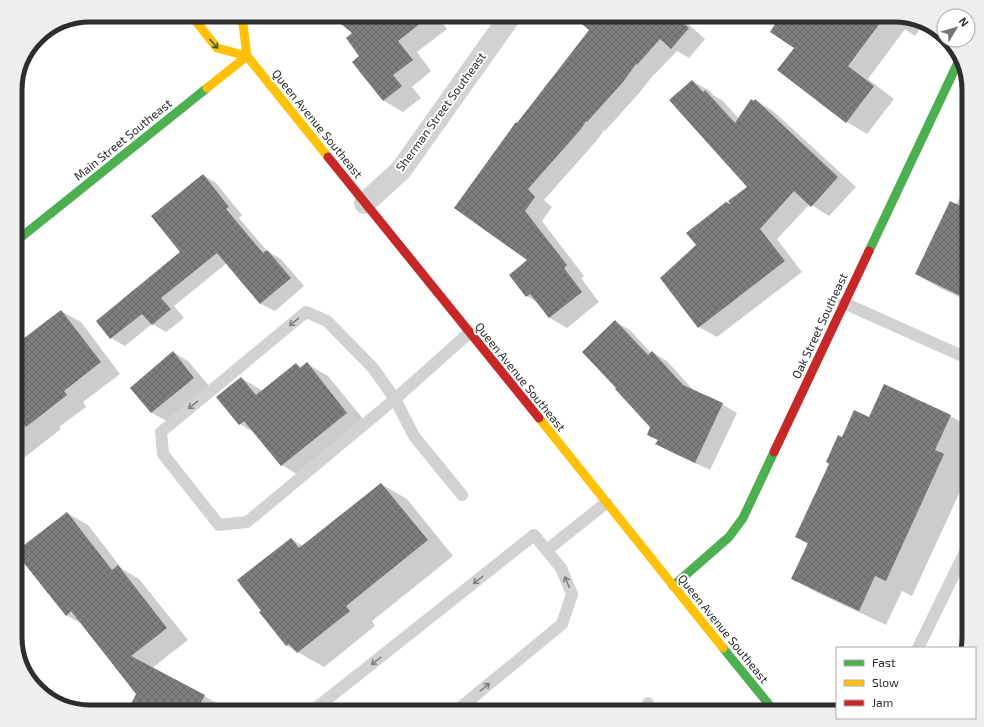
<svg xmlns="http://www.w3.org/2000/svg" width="984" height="727" viewBox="0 0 984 727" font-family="'Exo 2',sans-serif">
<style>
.shadow{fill:#0003}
.building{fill:url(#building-cross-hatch)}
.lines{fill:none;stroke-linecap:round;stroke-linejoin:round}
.lane{stroke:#d2d2d2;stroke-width:12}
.street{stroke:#d2d2d2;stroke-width:22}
.fast{stroke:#4caf50;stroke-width:9}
.slow{stroke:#ffc107;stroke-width:9}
.jam{stroke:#c62828;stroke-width:9}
.oneway{stroke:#385a39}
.oneway2{stroke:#808080}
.labels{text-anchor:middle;stroke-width:4;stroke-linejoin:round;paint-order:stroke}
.street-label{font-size:12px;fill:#2d2d2d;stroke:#fff}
.rim{fill:none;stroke:#2d2d2d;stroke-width:5}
</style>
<defs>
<pattern id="building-cross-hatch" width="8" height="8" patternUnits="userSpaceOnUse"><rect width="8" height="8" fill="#7e7e7e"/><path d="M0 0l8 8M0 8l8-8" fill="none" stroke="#686868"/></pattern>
</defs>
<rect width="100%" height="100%" fill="#fff"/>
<g class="shadow">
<polygon points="332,15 436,15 447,29 417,52 431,71 412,87 421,98 403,112 384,101 361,56 353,33"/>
<polygon points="678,15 705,39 689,58 677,51 655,74 654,74 640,92 605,131 604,130 598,139 544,200 552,207 542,221 584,276 581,278 599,302 567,328 550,318 539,303 527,296 529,260 518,124"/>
<polygon points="796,15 894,15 923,25 915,36 905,29 868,79 894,99 867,134 847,122 796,47"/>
<polygon points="692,81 710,91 713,95 723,101 739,119 756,100 773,111 856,187 829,216 810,204 777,239 802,272 717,337 699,327 698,245 734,206 748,187"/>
<polygon points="203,175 216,183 242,215 239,218 267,251 281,259 304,286 275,311 261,304 227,263 174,306 184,318 166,332 152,324 125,346 111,338 97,321 181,252"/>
<polygon points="969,178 969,302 940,288 916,274 956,205"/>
<polygon points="61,311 81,322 120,374 83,402 86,407 59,427 61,429 15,465 15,346"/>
<polygon points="615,322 630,330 651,353 652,352 667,361 695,392 722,404 737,413 710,470 671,452 657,444 658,440 648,434 652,426"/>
<polygon points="173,352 188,361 209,386 167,421 152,413 131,388"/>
<polygon points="296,364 302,368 307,364 328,376 368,425 303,478 282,465 256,434 240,424 218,397 241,378 263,391"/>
<polygon points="950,416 969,426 969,446 960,465 969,470 969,472 912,596 902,591 886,625 818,593 792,578 808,544 796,537 843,438 869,418"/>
<polygon points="381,484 407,499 453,556 372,621 375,626 324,667 287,646 291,539 303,546"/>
<polygon points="67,513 88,525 122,569 139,579 188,640 152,668 204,696 225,708 223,712 128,712 137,694 82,624 66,615"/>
<polygon points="560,707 568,712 554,712"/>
</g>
<g class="building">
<polygon points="330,15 431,15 398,41 413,60 393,75 402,86 383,101 352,62 359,56 346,38 352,33"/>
<polygon points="571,15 682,15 678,19 689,28 671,49 660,39 637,65 636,64 623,82 587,122 586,121 581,129 528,189 535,197 525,211 567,265 564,268 582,292 549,318 530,294 526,297 509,275 527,260 454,208 516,122 517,123 589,30"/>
<polygon points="781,15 886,15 848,66 874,86 846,123 777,70 794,48 770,32"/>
<polygon points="692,80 703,92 705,90 735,123 751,99 754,101 755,99 838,177 811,207 794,191 760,229 785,261 698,328 660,278 696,245 686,233 726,202 731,204 728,201 747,187 669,100"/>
<polygon points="203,174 229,207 226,209 263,253 267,250 291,278 260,304 217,253 161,298 171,309 152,325 142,314 110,339 96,321 180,252 151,216"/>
<polygon points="950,201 969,210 969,300 915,274"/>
<polygon points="61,310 101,362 64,391 67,395 26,427 15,412 15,345"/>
<polygon points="615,320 648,355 652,351 683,385 723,403 695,463 655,444 658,440 647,435 650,427 615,389 616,388 582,352"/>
<polygon points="173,351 194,378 151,413 130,388"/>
<polygon points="307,362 347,413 281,466 244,421 239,425 216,397 241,377 256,395 296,363 300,368"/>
<polygon points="884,384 951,415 935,450 944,454 886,581 875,576 859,611 791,579 808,543 795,537 829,464 826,462 838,435 842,437 854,410 869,417"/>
<polygon points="381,483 428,540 346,606 350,611 297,653 289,644 286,646 259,612 261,611 237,580 291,538 299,548"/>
<polygon points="67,512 112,570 118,565 167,628 131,656 205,695 196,712 127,712 136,694 71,611 66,616 15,552"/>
</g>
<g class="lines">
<g class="lane">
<polyline points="844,303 969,359"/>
<polyline points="462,495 414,436 395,399 247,522 219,525 163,454 161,432 306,312 327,321 373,368 395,399 469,333"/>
<polyline points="547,550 606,503"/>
<polyline points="918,648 969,544"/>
<polyline points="22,666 28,676"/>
<polyline points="648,703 648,712"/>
<polyline points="311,712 534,535 561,568 572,594 562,624 455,712"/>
</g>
<polyline class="street" points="365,203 401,170 511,15"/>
<g class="fast">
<polyline points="15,242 207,88"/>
<polyline points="869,251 961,56"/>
<polyline points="673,586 729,537 743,518 774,452"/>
<polyline points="723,648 775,712"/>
</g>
<g class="slow">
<polyline points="191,15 217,48 247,56"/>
<polyline points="236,15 243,24 247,56 328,157"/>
<polyline points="207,88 247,56"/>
<polyline points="539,418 723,648"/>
</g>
<g class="jam">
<polyline points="328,157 539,418"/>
<polyline points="774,452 869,251"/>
</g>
</g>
<defs><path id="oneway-shaft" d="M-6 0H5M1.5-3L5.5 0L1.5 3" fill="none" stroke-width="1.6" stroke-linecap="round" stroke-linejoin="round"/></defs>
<use class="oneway" href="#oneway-shaft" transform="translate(214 44) rotate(48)"/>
<g class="oneway2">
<use href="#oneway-shaft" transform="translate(294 322) rotate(141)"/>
<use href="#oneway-shaft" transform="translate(193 405) rotate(141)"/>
<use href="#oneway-shaft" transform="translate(478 580) rotate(142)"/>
<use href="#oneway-shaft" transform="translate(567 582) rotate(-113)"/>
<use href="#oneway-shaft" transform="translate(376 661) rotate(142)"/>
<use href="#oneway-shaft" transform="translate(485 687) rotate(-39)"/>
</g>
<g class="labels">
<g class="street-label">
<text transform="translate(441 112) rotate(-54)" y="4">Sherman Street Southeast</text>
<text transform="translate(317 124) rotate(51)" y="4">Queen Avenue Southeast</text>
<text transform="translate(123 140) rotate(-39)" y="4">Main Street Southeast</text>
<text transform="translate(820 326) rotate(-65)" y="4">Oak Street Southeast</text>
<text transform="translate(520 377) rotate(51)" y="4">Queen Avenue Southeast</text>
<text transform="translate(723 629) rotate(51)" y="4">Queen Avenue Southeast</text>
</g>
</g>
<path d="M0 0H984V727H0ZM90 22H894A68 68 0 0 1 962 90V637A68 68 0 0 1 894 705H90A68 68 0 0 1 22 637V90A68 68 0 0 1 90 22Z" fill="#eee" fill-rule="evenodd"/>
<path class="rim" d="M90 22H894A68 68 0 0 1 962 90V637A68 68 0 0 1 894 705H90A68 68 0 0 1 22 637V90A68 68 0 0 1 90 22Z"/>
<rect x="836" y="647" width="140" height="72" fill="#ffffff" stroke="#ababab"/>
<rect x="844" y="660" width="20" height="6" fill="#4caf50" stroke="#ababab"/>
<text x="872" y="667" font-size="12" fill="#2d2d2d">Fast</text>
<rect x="844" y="680" width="20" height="6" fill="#ffc107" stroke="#ababab"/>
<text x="872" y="687" font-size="12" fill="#2d2d2d">Slow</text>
<rect x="844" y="700" width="20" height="6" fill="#c62828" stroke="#ababab"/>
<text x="872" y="707" font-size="12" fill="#2d2d2d">Jam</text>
<g transform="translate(956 28) rotate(52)"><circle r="19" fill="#ffffff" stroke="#ababab"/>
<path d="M0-3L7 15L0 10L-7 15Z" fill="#767676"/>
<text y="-6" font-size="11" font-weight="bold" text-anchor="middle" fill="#2d2d2d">N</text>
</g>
</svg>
